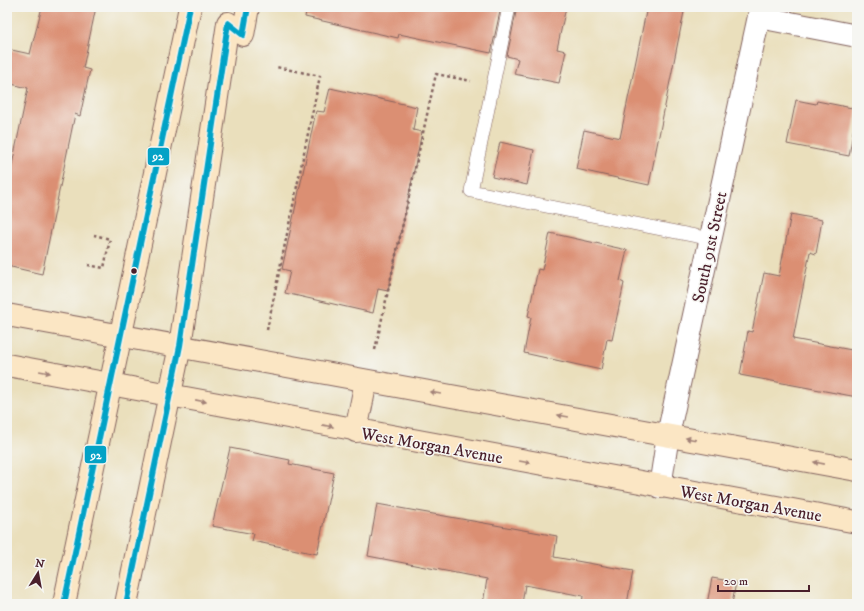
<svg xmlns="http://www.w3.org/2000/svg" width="864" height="611" viewBox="0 0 864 611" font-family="'IM FELL DW Pica',serif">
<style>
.building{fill:#db8f73}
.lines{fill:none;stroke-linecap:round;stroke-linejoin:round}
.lane-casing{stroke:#82625e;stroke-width:14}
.street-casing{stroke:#82625e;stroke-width:24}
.secondary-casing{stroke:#82625e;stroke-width:24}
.path{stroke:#82625e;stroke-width:2.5;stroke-dasharray:3 3;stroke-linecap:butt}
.lane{stroke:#fff;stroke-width:13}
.street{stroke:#fff;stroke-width:22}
.secondary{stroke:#fbe6c4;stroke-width:22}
.bus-1-casing{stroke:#f6f6f2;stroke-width:9}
.bus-1{stroke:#04a2c6;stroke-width:6}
.oneway{fill:#a28278}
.bus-dot{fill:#4a1f2b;stroke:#f6f6f2;stroke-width:1.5}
.labels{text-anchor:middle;stroke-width:3;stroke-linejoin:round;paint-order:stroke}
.street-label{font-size:17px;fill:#4a1f2b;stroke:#f6f6f2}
.line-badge{stroke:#f6f6f2;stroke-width:1.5}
.badge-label{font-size:11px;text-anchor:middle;font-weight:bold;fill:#fff}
</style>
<rect width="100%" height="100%" fill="#f6f6f2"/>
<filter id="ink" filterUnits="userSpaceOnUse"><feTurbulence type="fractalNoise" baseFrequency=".025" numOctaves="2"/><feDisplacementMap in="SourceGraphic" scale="8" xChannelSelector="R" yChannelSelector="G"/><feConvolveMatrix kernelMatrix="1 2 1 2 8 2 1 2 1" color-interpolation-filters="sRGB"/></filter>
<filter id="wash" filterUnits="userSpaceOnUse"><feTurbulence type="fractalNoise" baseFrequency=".012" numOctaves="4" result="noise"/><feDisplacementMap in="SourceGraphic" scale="16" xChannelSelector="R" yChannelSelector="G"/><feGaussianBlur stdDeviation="0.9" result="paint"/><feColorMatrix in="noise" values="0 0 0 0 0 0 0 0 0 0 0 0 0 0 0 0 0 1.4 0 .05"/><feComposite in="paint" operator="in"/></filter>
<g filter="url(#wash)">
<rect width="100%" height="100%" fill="#eadfbc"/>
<g id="blocks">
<g class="building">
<polygon points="42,7 96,7 83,68 90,70 80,116 75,114 42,274 7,266 7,189 28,88 7,83 7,49 30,54"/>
<polygon points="307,7 501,7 491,53 399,34 398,38 305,17"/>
<polygon points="517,7 566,7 557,49 566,51 559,83 514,74 518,59 507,56"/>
<polygon points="647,7 685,7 649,185 576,169 584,130 620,138"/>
<polygon points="330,88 417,107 413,130 422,132 403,223 388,291 378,289 373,313 285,293 290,271 282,269 302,177 316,111 324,112"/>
<polygon points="796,100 816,104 817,101 857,109 849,156 787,144"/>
<polygon points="500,142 534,150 527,185 492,177"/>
<polygon points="791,214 822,220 816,254 810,252 793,339 857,351 857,397 740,375 748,331 752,332 764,273 779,276"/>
<polygon points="550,233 627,250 620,281 624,283 612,340 607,339 601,370 524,353 531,317 528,316 538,269 542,270"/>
<polygon points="230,448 290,460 289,464 334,473 317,554 252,541 254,534 212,526"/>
<polygon points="377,504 557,536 554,557 633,571 627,604 582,604 583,596 525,585 522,604 483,604 487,579 368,556"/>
<polygon points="712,578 736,582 732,604 707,604"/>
</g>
</g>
</g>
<g filter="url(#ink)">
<use href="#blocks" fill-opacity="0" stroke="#82625e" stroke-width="1"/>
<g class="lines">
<g class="lane-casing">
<polyline id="lane" points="509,7 471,191 711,239"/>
</g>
<g class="street-casing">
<g id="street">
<polyline points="759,17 857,36"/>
<polyline points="660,487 668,435 761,7"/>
</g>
</g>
<g class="secondary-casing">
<g id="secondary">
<polyline points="7,315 857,470"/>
<polyline points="7,365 857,522"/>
<polyline points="356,431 366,381"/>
<polyline points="64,604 190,7"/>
<polyline points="126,604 180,346 228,23 243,35 248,7"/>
</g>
</g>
<g class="path">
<polyline points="88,265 104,268 110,239 94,235"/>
<polyline points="267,330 320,76 276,67"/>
<polyline points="375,350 436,74 471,81"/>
</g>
<use href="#lane" class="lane"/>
<use href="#street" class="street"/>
<use href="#secondary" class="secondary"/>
<g class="bus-1-casing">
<g id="bus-1">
<polyline points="64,604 190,7"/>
<polyline points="126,604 180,346 228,23 243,35 248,7"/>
</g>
</g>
<use href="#bus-1" class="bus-1"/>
</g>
<defs><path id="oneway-solid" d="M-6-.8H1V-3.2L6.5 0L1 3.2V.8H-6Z"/></defs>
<g class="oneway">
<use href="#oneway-solid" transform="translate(45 372) rotate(10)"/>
<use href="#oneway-solid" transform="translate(435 393) rotate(-170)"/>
<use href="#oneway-solid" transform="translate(201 401) rotate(11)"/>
<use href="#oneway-solid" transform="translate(563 416) rotate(-170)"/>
<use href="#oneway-solid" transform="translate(328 426) rotate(11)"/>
<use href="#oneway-solid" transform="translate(691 439) rotate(-170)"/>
<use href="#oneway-solid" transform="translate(525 462) rotate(10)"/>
<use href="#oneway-solid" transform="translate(819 463) rotate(-169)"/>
</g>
</g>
<circle class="bus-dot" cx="134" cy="271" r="3.5"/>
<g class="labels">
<g class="street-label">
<text transform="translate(709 247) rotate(-78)" y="6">South 91st Street</text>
<text transform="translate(432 445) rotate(10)" y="6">West Morgan Avenue</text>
<text transform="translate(751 503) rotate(10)" y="6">West Morgan Avenue</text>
</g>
</g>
<g class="line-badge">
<rect x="147" y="147" width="23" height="19" rx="4" fill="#04a2c6"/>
<rect x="84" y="445" width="23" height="19" rx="4" fill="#04a2c6"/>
</g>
<g class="badge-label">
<text x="158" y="160">92</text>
<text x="96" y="459">92</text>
</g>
<rect width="864" height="611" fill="none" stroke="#f6f6f2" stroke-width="24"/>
<g transform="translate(38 573) rotate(11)" stroke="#f6f6f2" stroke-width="3" paint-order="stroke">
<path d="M0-3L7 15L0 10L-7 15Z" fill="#4a1f2b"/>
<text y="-6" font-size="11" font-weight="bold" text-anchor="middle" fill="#4a1f2b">N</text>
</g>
<path d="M718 585v6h91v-6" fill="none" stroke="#4a1f2b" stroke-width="2"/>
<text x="724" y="585" font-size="12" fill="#4a1f2b" stroke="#f6f6f2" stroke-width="3" paint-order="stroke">20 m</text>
</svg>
